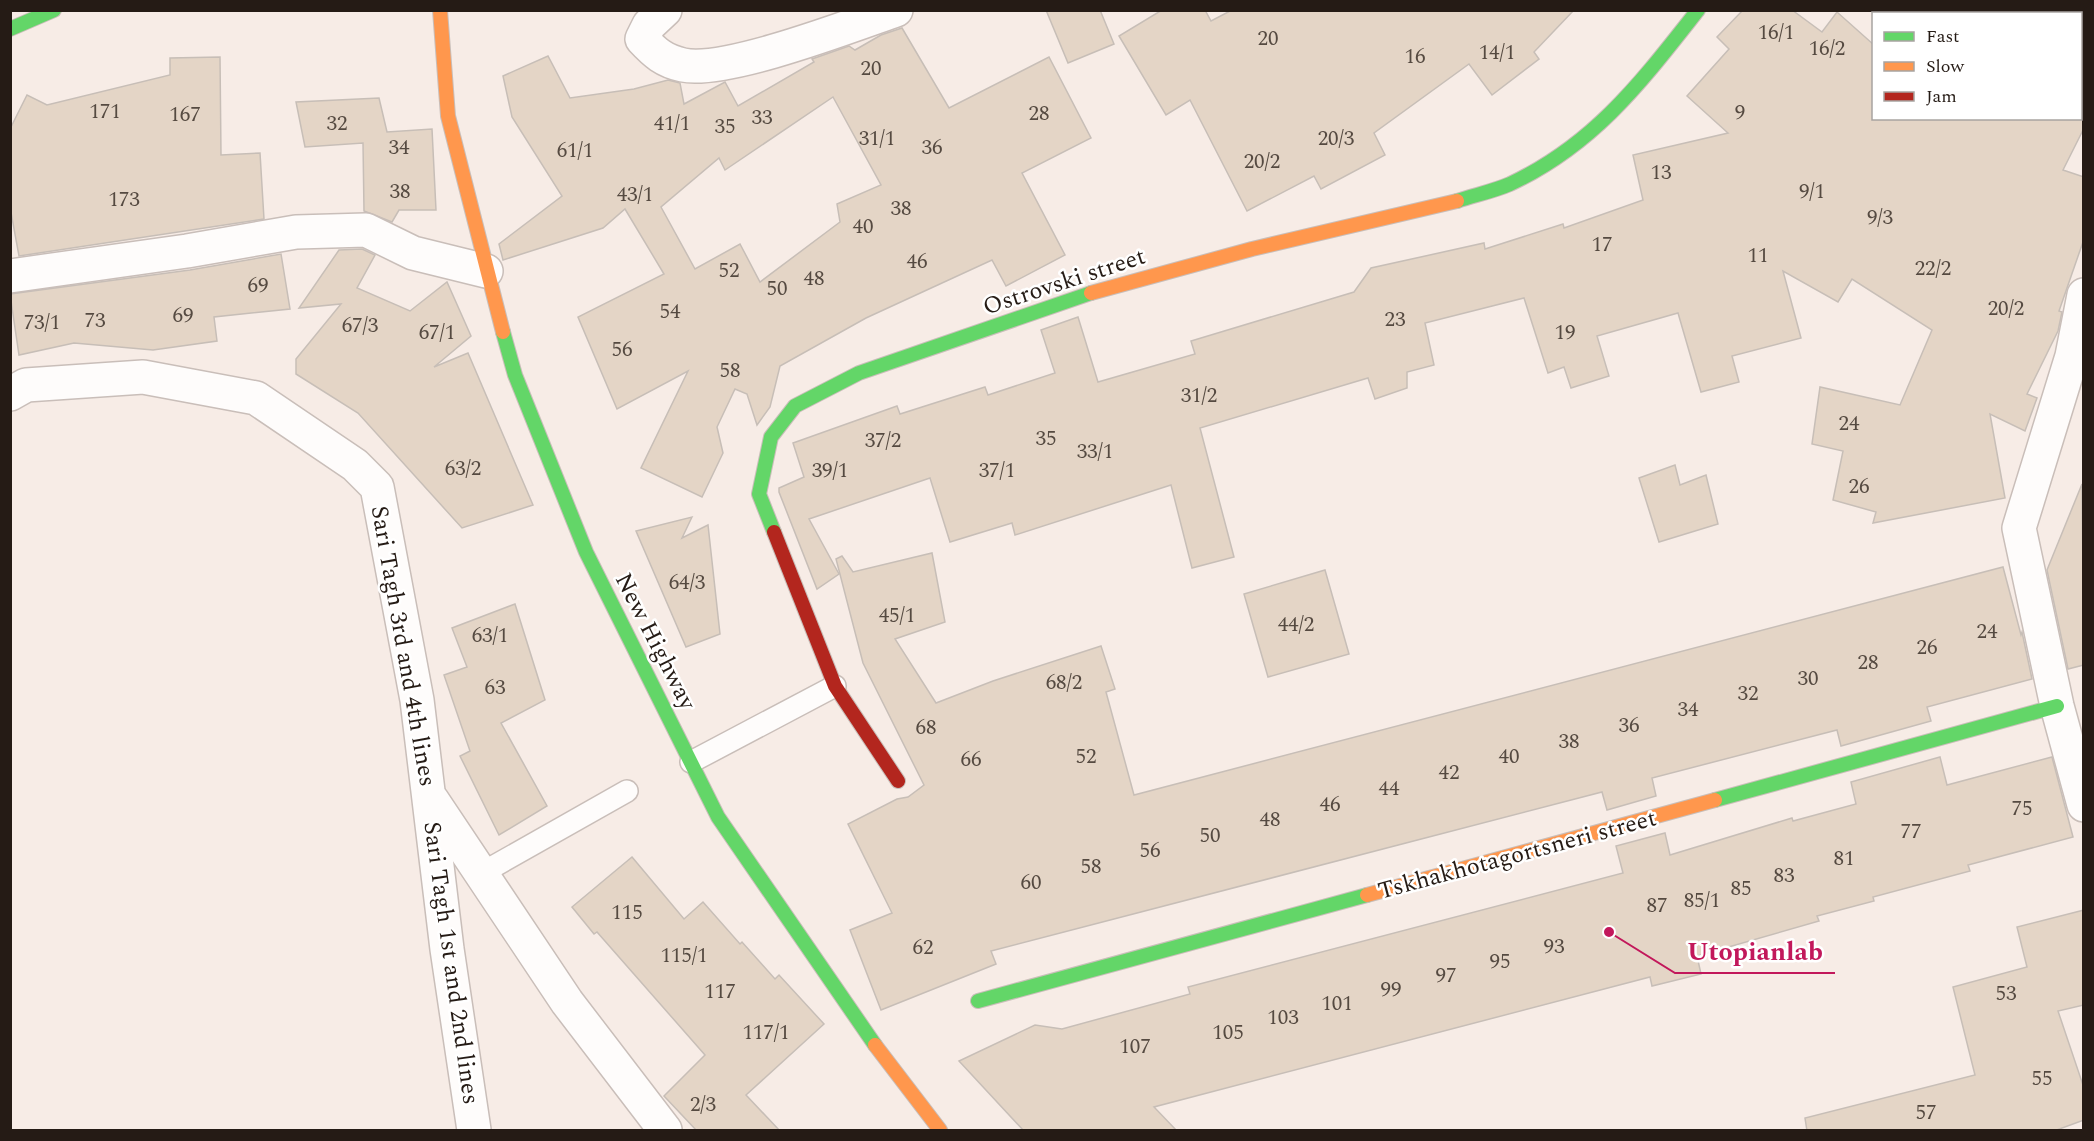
<svg xmlns="http://www.w3.org/2000/svg" width="2094" height="1141" viewBox="0 0 2094 1141" font-family="Spectral,serif">
<style>
.building{fill:#e4d5c6;stroke:#c7beb7;stroke-width:1.5;fill-rule:evenodd}
.lines{fill:none;stroke-linecap:round;stroke-linejoin:round}
.lane-casing{stroke:#c9beb9;stroke-width:24}
.street-casing{stroke:#c9beb9;stroke-width:36}
.fast-casing{stroke:#c9beb9;stroke-width:16}
.slow-casing{stroke:#c9beb9;stroke-width:16}
.jam-casing{stroke:#c9beb9;stroke-width:16}
.lane{stroke:#fefcfb;stroke-width:21}
.street{stroke:#fefcfb;stroke-width:33}
.fast{stroke:#63d668;stroke-width:14}
.slow{stroke:#ff974d;stroke-width:14}
.jam{stroke:#b3261e;stroke-width:14}
.labels{text-anchor:middle;stroke-width:5;stroke-linejoin:round;paint-order:stroke}
.number-label{font-size:21px;fill:#554a41}
.street-label{font-size:24px;fill:#251b15;stroke:#fff}
.leader{fill:none;stroke:#c2185b;stroke-width:2}
.callout-dot{fill:#c2185b;stroke:#fff;stroke-width:2}
.callout-label{font-size:26px;text-anchor:middle;font-weight:bold;fill:#c2185b;stroke:#fff;stroke-width:5;stroke-linejoin:round;paint-order:stroke}
</style>
<rect width="100%" height="100%" fill="#f7ece6"/>
<g class="building">
<polygon points="1046,10 1100,10 1114,44 1068,63"/>
<polygon points="1162,10 1205,10 1211,21 1232,10 1574,10 1534,52 1539,59 1492,95 1469,64 1374,133 1385,155 1321,189 1314,176 1247,211 1190,100 1166,115 1119,36"/>
<polygon points="1743,10 1792,10 1822,32 1837,12 1874,45 1874,118 2084,118 2084,128 2063,170 2084,177 2084,239 2059,311 2062,312 2058,331 2027,394 2037,398 2025,431 1990,414 2005,498 1873,523 1876,512 1833,500 1843,451 1812,444 1820,387 1900,405 1932,330 1852,279 1838,302 1783,271 1801,338 1732,356 1739,382 1701,392 1678,313 1597,336 1609,376 1571,388 1564,367 1548,373 1524,298 1425,323 1434,365 1407,372 1407,388 1375,399 1368,378 1200,428 1234,557 1192,568 1171,485 1015,535 1012,523 950,542 930,478 809,519 839,574 817,589 779,492 779,488 804,477 793,443 897,406 900,414 985,387 988,395 1055,373 1041,330 1078,317 1098,382 1195,354 1191,341 1354,292 1371,268 1484,243 1485,249 1563,224 1564,228 1643,200 1633,155 1728,133 1687,96 1729,49 1717,37"/>
<path d="M902 28 949 108 1049 57 1091 138 1022 173 1065 255 1006 286 992 260 866 318 780 366 770 407 757 425 747 394 735 389 717 427 723 453 702 497 641 468 688 371 617 409 578 317 664 274 625 209 603 228 503 260 499 244 562 196 512 117 503 76 548 56 570 98 634 89 668 80 680 83 684 104 725 82 738 106 814 62 812 59 849 46 855 50 881 35ZM833 97 881 185 837 204 840 222 760 282 740 244 695 269 661 207 719 158 725 170Z"/>
<polygon points="220,57 221,155 260,153 264,219 19,256 10,207 10,129 27,95 47,105 170,75 170,58"/>
<polygon points="379,98 387,132 432,129 436,210 399,210 392,222 364,211 363,143 305,147 296,102"/>
<polygon points="362,249 375,255 357,288 410,311 447,282 471,336 434,367 468,353 533,505 462,528 358,413 296,374 296,359 341,304 299,308 339,250"/>
<polygon points="281,254 290,309 214,317 217,341 153,350 74,343 19,355 10,294 190,270"/>
<polygon points="1675,465 1680,485 1706,475 1718,524 1659,542 1639,478"/>
<polygon points="2082,484 2084,665 2068,669 2047,570"/>
<polygon points="692,517 682,538 708,525 720,634 686,647 636,531"/>
<polygon points="932,553 945,622 895,639 936,703 993,681 1101,646 1115,689 1106,692 1134,795 2003,567 2021,635 2022,632 2032,679 1927,707 1931,721 1841,746 1837,730 1652,778 1656,796 1607,810 1602,792 991,951 996,964 881,1010 850,930 892,913 848,824 897,799 908,797 924,785 863,663 836,559 842,556 853,572"/>
<polygon points="1325,570 1349,654 1268,677 1244,594"/>
<polygon points="515,604 545,700 501,723 547,806 499,835 460,756 470,751 444,675 467,667 452,628"/>
<polygon points="1940,757 1947,785 2052,757 2073,837 1968,865 1970,871 1873,897 1874,901 1817,916 1819,921 1697,956 1701,974 1652,986 1650,977 1154,1107 1177,1131 1024,1131 959,1061 1035,1025 1062,1029 1190,994 1188,987 1623,873 1616,846 1665,833 1670,855 1792,818 1793,821 1856,804 1851,782"/>
<polygon points="632,857 684,919 703,902 740,944 742,942 775,979 779,975 824,1024 746,1095 780,1131 697,1131 664,1096 705,1055 597,932 594,934 572,907"/>
<polygon points="2084,910 2084,1005 2058,1011 2084,1088 2084,1120 2054,1131 1807,1131 1805,1118 1975,1075 1953,987 2027,967 2017,927"/>
</g>
<g class="lines">
<g class="lane-casing">
<g id="lane">
<polyline points="691,762 835,686"/>
<polyline points="482,873 627,791"/>
</g>
</g>
<g class="street-casing">
<g id="street">
<path d="M665 10 649 25 642 39C655 53 664 61 683 65 725 74 850 26 896 10"/>
<polyline points="10,276 187,251 296,232 366,230 413,253 486,271"/>
<polyline points="2084,295 2072,356 2019,528 2057,706 2084,805"/>
<polyline points="10,394 26,385 143,377 256,398 355,465 377,487 417,700 447,949 474,1130"/>
<polyline points="432,800 567,1002 665,1130"/>
</g>
</g>
<g class="fast-casing">
<g id="fast">
<polyline points="10,29 54,10"/>
<path d="M1457 201C1475 195 1494 191 1510 184 1595 144 1642 81 1698 10"/>
<polyline points="503,332 515,375 586,552 718,817 875,1045"/>
<polyline points="774,532 759,494 771,437 795,406 859,373 1091,293"/>
<polyline points="1715,800 2057,706"/>
<polyline points="978,1001 1367,895"/>
</g>
</g>
<g class="slow-casing">
<g id="slow">
<polyline points="440,10 448,116 503,332"/>
<polyline points="1091,293 1252,249 1457,201"/>
<polyline points="1367,895 1715,800"/>
<polyline points="875,1045 940,1130"/>
</g>
</g>
<g class="jam-casing">
<polyline id="jam" points="774,532 835,686 898,781"/>
</g>
<use href="#lane" class="lane"/>
<use href="#street" class="street"/>
<use href="#fast" class="fast"/>
<use href="#slow" class="slow"/>
<use href="#jam" class="jam"/>
</g>
<g class="labels">
<g class="number-label">
<text x="1776" y="39">16/1</text>
<text x="1268" y="45">20</text>
<text x="1827" y="55">16/2</text>
<text x="1497" y="59">14/1</text>
<text x="1415" y="63">16</text>
<text x="871" y="75">20</text>
<text x="105" y="118">171</text>
<text x="1740" y="119">9</text>
<text x="1039" y="120">28</text>
<text x="185" y="121">167</text>
<text x="762" y="124">33</text>
<text x="337" y="130">32</text>
<text x="672" y="130">41/1</text>
<text x="725" y="133">35</text>
<text x="877" y="145">31/1</text>
<text x="1336" y="145">20/3</text>
<text x="399" y="154">34</text>
<text x="932" y="154">36</text>
<text x="575" y="157">61/1</text>
<text x="1262" y="168">20/2</text>
<text x="1661" y="179">13</text>
<text x="400" y="198">38</text>
<text x="1812" y="198">9/1</text>
<text x="635" y="201">43/1</text>
<text x="124" y="206">173</text>
<text x="901" y="215">38</text>
<text x="1880" y="224">9/3</text>
<text x="863" y="233">40</text>
<text x="1602" y="251">17</text>
<text x="1758" y="262">11</text>
<text x="917" y="268">46</text>
<text x="1933" y="275">22/2</text>
<text x="729" y="277">52</text>
<text x="814" y="285">48</text>
<text x="258" y="292">69</text>
<text x="777" y="295">50</text>
<text x="2006" y="315">20/2</text>
<text x="670" y="318">54</text>
<text x="183" y="322">69</text>
<text x="1395" y="326">23</text>
<text x="95" y="327">73</text>
<text x="42" y="329">73/1</text>
<text x="360" y="332">67/3</text>
<text x="437" y="339">67/1</text>
<text x="1565" y="339">19</text>
<text x="622" y="356">56</text>
<text x="730" y="377">58</text>
<text x="1199" y="402">31/2</text>
<text x="1849" y="430">24</text>
<text x="1046" y="445">35</text>
<text x="883" y="447">37/2</text>
<text x="1095" y="458">33/1</text>
<text x="463" y="475">63/2</text>
<text x="830" y="477">39/1</text>
<text x="997" y="477">37/1</text>
<text x="1859" y="493">26</text>
<text x="687" y="589">64/3</text>
<text x="897" y="622">45/1</text>
<text x="1296" y="631">44/2</text>
<text x="1987" y="638">24</text>
<text x="490" y="642">63/1</text>
<text x="1927" y="654">26</text>
<text x="1868" y="669">28</text>
<text x="1808" y="685">30</text>
<text x="1064" y="689">68/2</text>
<text x="495" y="694">63</text>
<text x="1748" y="700">32</text>
<text x="1688" y="716">34</text>
<text x="1629" y="732">36</text>
<text x="926" y="734">68</text>
<text x="1569" y="748">38</text>
<text x="1086" y="763">52</text>
<text x="1509" y="763">40</text>
<text x="971" y="766">66</text>
<text x="1449" y="779">42</text>
<text x="1389" y="795">44</text>
<text x="1330" y="811">46</text>
<text x="2022" y="815">75</text>
<text x="1270" y="826">48</text>
<text x="1911" y="838">77</text>
<text x="1210" y="842">50</text>
<text x="1150" y="857">56</text>
<text x="1844" y="865">81</text>
<text x="1091" y="873">58</text>
<text x="1784" y="882">83</text>
<text x="1031" y="889">60</text>
<text x="1741" y="895">85</text>
<text x="1702" y="907">85/1</text>
<text x="1657" y="912">87</text>
<text x="627" y="919">115</text>
<text x="1554" y="953">93</text>
<text x="923" y="954">62</text>
<text x="684" y="962">115/1</text>
<text x="1500" y="968">95</text>
<text x="1446" y="982">97</text>
<text x="1391" y="996">99</text>
<text x="720" y="998">117</text>
<text x="2006" y="1000">53</text>
<text x="1337" y="1010">101</text>
<text x="1283" y="1024">103</text>
<text x="766" y="1039">117/1</text>
<text x="1228" y="1039">105</text>
<text x="1135" y="1053">107</text>
<text x="2042" y="1085">55</text>
<text x="703" y="1111">2/3</text>
<text x="1926" y="1119">57</text>
</g>
<g class="street-label">
<text transform="translate(1064 281) rotate(-18)" y="8">Ostrovski street</text>
<text transform="translate(656 641) rotate(63)" y="8">New Highway</text>
<text transform="translate(404 646) rotate(80)" y="8">Sari Tagh 3rd and 4th lines</text>
<text transform="translate(1517 854) rotate(-15)" y="8">Tskhakhotagortsneri street</text>
<text transform="translate(452 963) rotate(82)" y="8">Sari Tagh 1st and 2nd lines</text>
</g>
</g>
<path class="leader" d="M1609 932L1675 973H1835"/>
<circle class="callout-dot" cx="1609" cy="932" r="6"/>
<g class="callout-label">
<text x="1755" y="960">Utopianlab</text>
</g>
<rect width="2094" height="1141" fill="none" stroke="#251b15" stroke-width="24"/>
<rect x="1872" y="12" width="210" height="108" fill="#ffffff" stroke="#a8a4a1" stroke-width="1.5"/>
<rect x="1884" y="32" width="30" height="9" fill="#63d668" stroke="#a8a4a1" stroke-width="1.5"/>
<text x="1926" y="42" font-size="18" fill="#251b15">Fast</text>
<rect x="1884" y="62" width="30" height="9" fill="#ff974d" stroke="#a8a4a1" stroke-width="1.5"/>
<text x="1926" y="72" font-size="18" fill="#251b15">Slow</text>
<rect x="1884" y="92" width="30" height="9" fill="#b3261e" stroke="#a8a4a1" stroke-width="1.5"/>
<text x="1926" y="102" font-size="18" fill="#251b15">Jam</text>
</svg>
